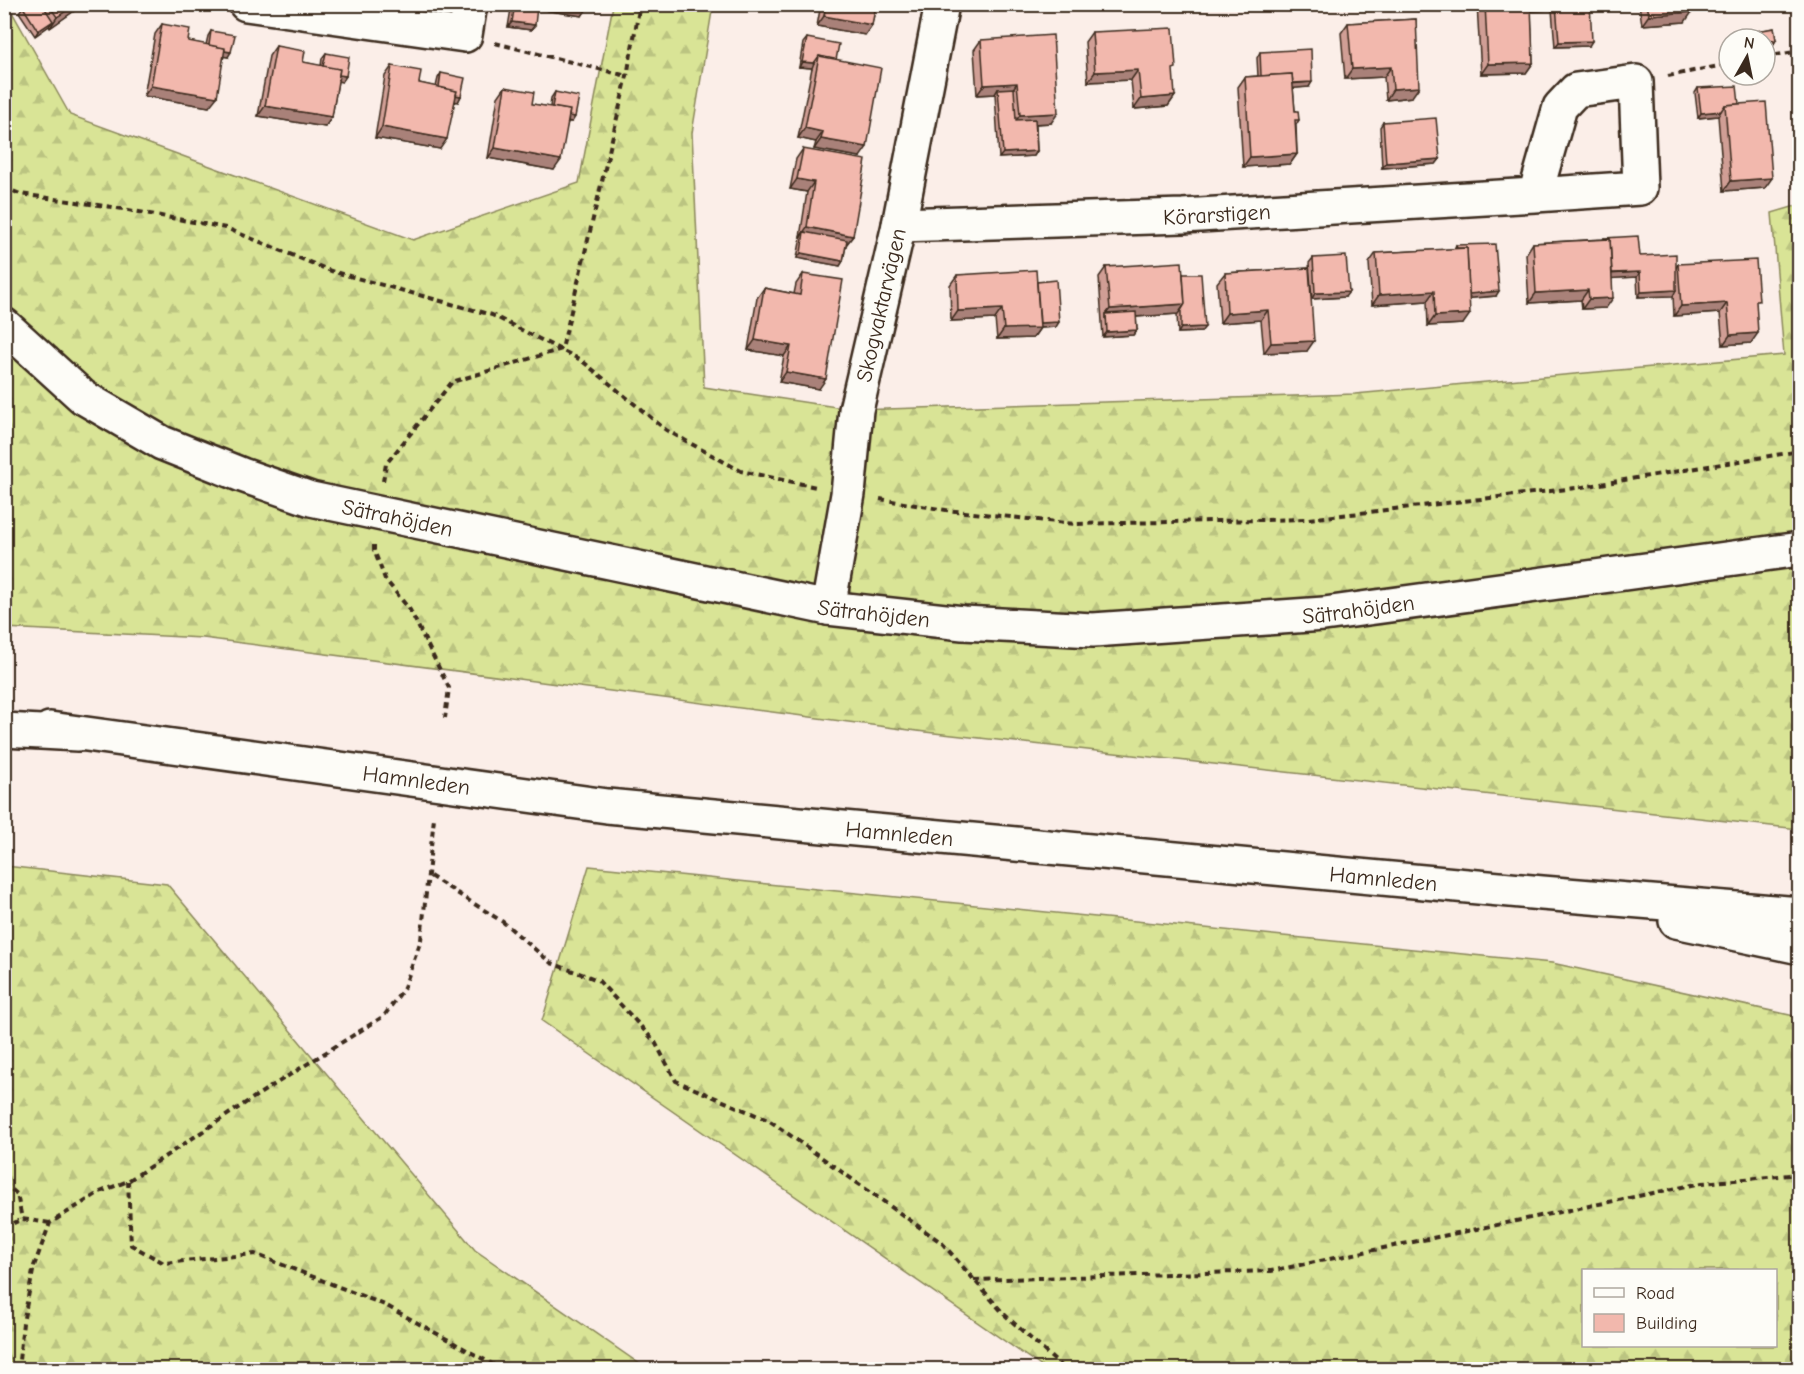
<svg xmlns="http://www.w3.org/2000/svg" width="1804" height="1374" viewBox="0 0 1804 1374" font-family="'Comic Neue',sans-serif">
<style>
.forest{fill:url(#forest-firs);stroke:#8a875a;stroke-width:1.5;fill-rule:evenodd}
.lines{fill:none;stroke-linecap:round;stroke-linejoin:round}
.street-casing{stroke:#3b2a1e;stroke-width:38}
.secondary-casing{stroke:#3b2a1e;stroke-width:38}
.highway-casing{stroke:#3b2a1e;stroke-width:38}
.path{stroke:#3b2a1e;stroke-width:4;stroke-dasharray:6 4.5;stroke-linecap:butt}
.street{stroke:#fdfcf7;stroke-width:33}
.secondary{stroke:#fdfcf7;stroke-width:33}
.highway{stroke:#fdfcf7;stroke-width:33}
.wall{fill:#d09e95;stroke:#3b2a1e;stroke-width:1.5}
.shaded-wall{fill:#a98179;stroke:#3b2a1e;stroke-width:1.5}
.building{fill:#f2b8ad;stroke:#3b2a1e;stroke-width:1.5}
.labels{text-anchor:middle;stroke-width:4.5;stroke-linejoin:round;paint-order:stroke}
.street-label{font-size:22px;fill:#3b2a1e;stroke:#fdfcf7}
</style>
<defs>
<pattern id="forest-firs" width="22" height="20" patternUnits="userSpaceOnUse" patternTransform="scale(1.5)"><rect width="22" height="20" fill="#d9e496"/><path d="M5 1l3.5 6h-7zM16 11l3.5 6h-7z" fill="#bbc481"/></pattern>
</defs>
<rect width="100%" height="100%" fill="#fbeee8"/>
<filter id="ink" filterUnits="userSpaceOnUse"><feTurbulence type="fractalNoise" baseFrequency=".0167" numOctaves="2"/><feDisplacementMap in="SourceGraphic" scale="12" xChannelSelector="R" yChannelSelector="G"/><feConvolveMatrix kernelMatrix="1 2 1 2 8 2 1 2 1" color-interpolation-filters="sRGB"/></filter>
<g filter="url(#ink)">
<g class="forest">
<polygon points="4,5 8,5 70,115 413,240 579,183 613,5 713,5 692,133 704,387 856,410 1355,394 1784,355 1772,213 1799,205 1799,829 925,732 203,638 5,628"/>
<polygon points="5,866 167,884 475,1250 647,1369 5,1369"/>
<path d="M589 866 1552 963 1799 1017V1369H1045L542 1021ZM1584 1270H1776V1346H1584Z"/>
</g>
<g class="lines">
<g class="street-casing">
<g id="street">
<polyline points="246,4 465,35 470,4"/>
<path id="s1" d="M899 225 1183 216 1535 195 1560 107 1576 90 1636 82 1640 188 1535 195"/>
<path id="s2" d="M828 608 848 494 856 410 899 225 942 4"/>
</g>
</g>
<g class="secondary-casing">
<g id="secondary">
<path id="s3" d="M4 325 83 397 162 443 242 475 311 499 828 608 963 623 1093 630 1324 614 1800 549"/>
<path id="s4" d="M50 729 607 806 1542 893 1800 914"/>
<polyline points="1676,921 1800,947"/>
</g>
</g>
<g class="highway-casing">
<polyline id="highway" points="4,730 78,734"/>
</g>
<g class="path">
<polyline points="495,43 627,76"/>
<polyline points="1765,57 1800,51"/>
<polyline points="1668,76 1729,64"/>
<polyline points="4,187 20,194 112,207 226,228 331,271 492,315 581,360 666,430 741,471 816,487"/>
<polyline points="383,481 386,464 452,382 562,349 627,76 640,4"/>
<polyline points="880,499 946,510 1075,524 1308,519 1576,488 1800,451"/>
<polyline points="374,545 374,550 385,579 410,610 449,688 445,718"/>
<polyline points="430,876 503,922 551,963 598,980 655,1042 676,1081 770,1121 942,1243 1004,1314 1065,1370"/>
<polyline points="128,1181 131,1245 164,1263 255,1254 385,1305 503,1370"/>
<polyline points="4,1183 17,1194 22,1219"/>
<polyline points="4,1228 22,1219 50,1223"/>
<polyline points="974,1280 1271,1271 1702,1183 1800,1174"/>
<polyline points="18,1370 23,1323 34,1266 50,1223 100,1192 128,1181 256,1096 384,1016 404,988 421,940 434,818"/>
</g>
<use href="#street" class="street"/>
<use href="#secondary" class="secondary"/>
<use href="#highway" class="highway"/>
</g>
<g class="wall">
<polygon points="26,4 84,4 50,28 49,26 35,36 19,12 23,7"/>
<polygon points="514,4 531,7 531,4 589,4 582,16 537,9 531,30 508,27 511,9"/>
<polygon points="821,4 876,4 872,25 865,35 817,26"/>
<polygon points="1477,4 1557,4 1589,46 1555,47 1552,10 1531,11 1533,63 1526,73 1481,74"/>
<polygon points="1639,4 1692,4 1685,22 1642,25"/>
<polygon points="1416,19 1412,97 1386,100 1384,77 1345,79 1341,33 1348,23"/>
<polygon points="162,24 188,41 206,45 208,36 211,31 228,57 224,56 209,107 144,96 155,34"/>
<polygon points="1774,28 1776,40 1773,45 1765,46 1765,39 1748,39 1748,37 1751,32"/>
<polygon points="1092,32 1175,96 1168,106 1134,109 1131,80 1088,82 1085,42"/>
<polygon points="807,38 836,60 860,157 814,149 816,142 798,138 812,68 799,67 803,43"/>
<polygon points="981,40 1051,123 1036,124 1037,151 1034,156 999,158 995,94 977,95 974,50"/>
<polygon points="276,46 303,62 321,66 322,58 326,53 346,76 342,82 338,81 332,117 325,127 258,116 269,56"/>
<polygon points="1260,52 1309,87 1293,88 1295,111 1299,120 1296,125 1297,154 1290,164 1243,167 1238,87 1245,77 1258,76 1257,58"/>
<polygon points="392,66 419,83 436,87 438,78 441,73 461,96 458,102 455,101 440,149 375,138 385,76"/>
<polygon points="505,87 532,104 550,107 551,98 555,92 572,122 568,122 554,170 488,158 498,97"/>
<polygon points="1698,88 1739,104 1765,188 1724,191 1718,116 1698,118 1695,93"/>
<polygon points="1383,122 1440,159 1436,164 1382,168 1380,127"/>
<polygon points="803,149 853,236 846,245 843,261 840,266 797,258 801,237 800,237 807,192 790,189 796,159"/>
<polygon points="1604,238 1640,256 1676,268 1678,264 1756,304 1751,343 1723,345 1720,313 1674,316 1673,295 1638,297 1637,277 1612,278 1606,308 1582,309 1581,300 1529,303 1526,254 1533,243 1603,239"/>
<polygon points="1456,245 1496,296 1469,298 1463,324 1428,326 1427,301 1372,305 1369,263 1376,253 1454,249"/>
<polygon points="1313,258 1345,297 1312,299 1309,263"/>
<polygon points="1106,267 1183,274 1201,332 1178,333 1177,314 1136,317 1137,330 1133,335 1103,337 1099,277"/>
<polygon points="1309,268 1307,351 1264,353 1261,320 1220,323 1217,283 1225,273"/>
<polygon points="803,274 819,389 779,382 784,356 748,350 757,298 764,288 794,294 796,284"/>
<polygon points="957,275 1037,282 1056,327 1040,328 1033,338 997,339 995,319 951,321 950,285"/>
</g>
<g class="shaded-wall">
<polygon points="76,4 84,4 50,28 57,17"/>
<polygon points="533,4 581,4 589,6 582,16 531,8"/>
<polygon points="1556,5 1552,10 1529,11 1533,6"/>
<polygon points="1692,12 1685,22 1642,25 1649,15"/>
<polygon points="824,16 872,25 865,35 817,26"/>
<polygon points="53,21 49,26 35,36 38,31"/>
<polygon points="512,22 535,25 531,30 508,27"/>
<polygon points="1776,40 1773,45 1765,46 1765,42"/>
<polygon points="1592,41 1589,46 1555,47 1559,42"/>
<polygon points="208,49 231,52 228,57 204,54"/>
<polygon points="802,62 814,63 812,68 799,67"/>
<polygon points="1533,63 1526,73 1481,74 1488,64"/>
<polygon points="1391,67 1384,77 1345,79 1352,69"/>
<polygon points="1138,70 1131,80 1088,82 1095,72"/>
<polygon points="322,72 346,76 342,82 318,77"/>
<polygon points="1312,82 1309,87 1286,89 1289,84"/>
<polygon points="1017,83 1010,93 998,89 995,94 977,95 984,85"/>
<polygon points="151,86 217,97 209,107 144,96"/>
<polygon points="1419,87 1412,97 1386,100 1393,89"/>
<polygon points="438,92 461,96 458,102 435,97"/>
<polygon points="1175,96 1168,106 1134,109 1141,99"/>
<polygon points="265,106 332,117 325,127 258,116"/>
<polygon points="1721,111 1718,116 1698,118 1701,113"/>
<polygon points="551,113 575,117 572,122 547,118"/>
<polygon points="1058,113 1051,123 1013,125 1020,115"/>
<polygon points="382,127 447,139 440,149 375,138"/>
<polygon points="805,128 823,132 816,142 798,138"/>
<polygon points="821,139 867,147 860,157 814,149"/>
<polygon points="495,148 561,160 554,170 488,158"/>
<polygon points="1037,151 1034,156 999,158 1003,153"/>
<polygon points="1297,154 1290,164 1243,167 1250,157"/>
<polygon points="1440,159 1436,164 1382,168 1386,163"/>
<polygon points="1772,178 1765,188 1724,191 1731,181"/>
<polygon points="797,179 814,182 807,192 790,189"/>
<polygon points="807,227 853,236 845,246 804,232 801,237 800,237"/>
<polygon points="801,253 843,261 840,266 797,258"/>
<polygon points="1640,272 1637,277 1604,279 1608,274"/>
<polygon points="1588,290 1581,300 1529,303 1536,293"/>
<polygon points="1676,290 1673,296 1638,297 1641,292"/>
<polygon points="1434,291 1427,301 1372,305 1379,295"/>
<polygon points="1499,291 1496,296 1462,299 1465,294"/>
<polygon points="1349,292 1345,297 1312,299 1315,293"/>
<polygon points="1613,298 1606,308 1582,309 1589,299"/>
<polygon points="1727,303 1720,313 1674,316 1681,306"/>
<polygon points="1185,304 1178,314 1106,319 1106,314 1110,309"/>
<polygon points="1002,309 995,319 951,321 958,311"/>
<polygon points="1268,310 1261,320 1220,323 1227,313"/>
<polygon points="1470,314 1463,324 1428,326 1435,316"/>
<polygon points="1059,322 1056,327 1040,328 1033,338 997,339 1004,329 1036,323"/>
<polygon points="1205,327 1201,332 1178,333 1181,328"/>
<polygon points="1137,330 1133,335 1103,337 1107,332"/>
<polygon points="1758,333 1751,343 1723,345 1730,335"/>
<polygon points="755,340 791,346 784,356 748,350"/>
<polygon points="1314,341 1307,351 1264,353 1271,343"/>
<polygon points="786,372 826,379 819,389 779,382"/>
</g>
<g class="building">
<polygon points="26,4 42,4 53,21 38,31 23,7"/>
<polygon points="48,4 76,4 57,17"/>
<polygon points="515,4 537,7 535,25 512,22"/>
<polygon points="826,4 876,4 872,25 824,16"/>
<polygon points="1485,4 1531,4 1533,63 1488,64"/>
<polygon points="1533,4 1590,4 1592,41 1559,42 1556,5 1533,6"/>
<polygon points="1647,4 1692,4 1692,12 1649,15"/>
<polygon points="1416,19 1419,87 1393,89 1391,67 1352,69 1348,23"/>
<polygon points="162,24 190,29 188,41 225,48 217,97 151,86"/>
<polygon points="1173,28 1176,68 1173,69 1175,96 1141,99 1138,70 1095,72 1092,32"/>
<polygon points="1774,28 1776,40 1765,42 1765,39 1752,39 1751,32"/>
<polygon points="211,31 235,35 231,52 225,51 225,48 209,45"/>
<polygon points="1053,35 1058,113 1020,115 1017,83 984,85 981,40"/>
<polygon points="807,38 839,44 836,60 819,56 814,63 802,62"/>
<polygon points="276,46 305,51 303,62 340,69 332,117 265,106"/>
<polygon points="1311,49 1312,82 1293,83 1292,74 1261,76 1260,52"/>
<polygon points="326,53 349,57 346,76 339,75 340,69 323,66"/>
<polygon points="819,56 881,68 867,147 821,139 823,132 805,128"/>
<polygon points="392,66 421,71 419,83 457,91 447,139 382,127"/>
<polygon points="441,73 465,78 461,96 456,95 457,91 439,87"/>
<polygon points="1292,74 1295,111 1298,111 1299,120 1295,120 1297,154 1250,157 1245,77"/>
<polygon points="1737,86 1739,104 1725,105 1721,111 1701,113 1698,88"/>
<polygon points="505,87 534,92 532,104 570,110 561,160 495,148"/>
<polygon points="1014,88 1016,120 1035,119 1037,151 1003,153 998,89"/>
<polygon points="555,92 579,97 575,117 569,116 570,110 552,107"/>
<polygon points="1766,102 1772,178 1731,181 1725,105"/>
<polygon points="1436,118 1440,159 1386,163 1383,122"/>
<polygon points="803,149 866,160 853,236 807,227 814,182 797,179"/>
<polygon points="804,232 847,240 843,261 801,253"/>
<polygon points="1638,236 1640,256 1676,254 1676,290 1641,292 1640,272 1612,273 1610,239 1604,239 1604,238"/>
<polygon points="1610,239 1613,298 1589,299 1588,290 1536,293 1533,243"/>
<polygon points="1495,244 1499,291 1469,294 1467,248 1457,248 1456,245"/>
<polygon points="1467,248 1470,314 1435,316 1434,291 1379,295 1376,253"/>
<polygon points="1346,256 1349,292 1315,293 1313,258"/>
<polygon points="1756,260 1759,301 1756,301 1758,333 1730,335 1727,303 1681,306 1678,264"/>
<polygon points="1182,262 1185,304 1110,309 1106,267"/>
<polygon points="1309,268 1314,341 1271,343 1268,310 1227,313 1225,273"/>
<polygon points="1036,270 1040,328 1004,329 1002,309 958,311 957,275"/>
<polygon points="803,274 843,280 826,379 786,372 791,346 755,340 764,288 800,295"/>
<polygon points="1183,274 1201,274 1205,327 1181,328 1181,311 1185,304"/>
<polygon points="1056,280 1059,322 1040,323 1037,282"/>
<polygon points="1136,312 1137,330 1107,332 1106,314"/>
</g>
</g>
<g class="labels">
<g class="street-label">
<text dy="8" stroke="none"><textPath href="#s1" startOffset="318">Körarstigen</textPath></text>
<text dy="8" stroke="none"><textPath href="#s2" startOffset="308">Skogvaktarvägen</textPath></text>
<text dy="8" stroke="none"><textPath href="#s3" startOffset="446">Sätrahöjden</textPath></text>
<text dy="8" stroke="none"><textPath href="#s3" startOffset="1418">Sätrahöjden</textPath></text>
<text dy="8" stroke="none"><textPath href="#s3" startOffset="932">Sätrahöjden</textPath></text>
<text dy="8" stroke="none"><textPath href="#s4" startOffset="370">Hamnleden</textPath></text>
<text dy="8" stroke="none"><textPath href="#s4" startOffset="856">Hamnleden</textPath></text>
<text dy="8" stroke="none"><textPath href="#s4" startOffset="1342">Hamnleden</textPath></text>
</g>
</g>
<rect width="1804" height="1374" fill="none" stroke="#fdfcf7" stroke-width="24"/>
<rect x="12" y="12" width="1780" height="1350" fill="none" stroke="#3b2a1e" stroke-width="2" filter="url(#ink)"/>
<rect x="1582" y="1269" width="195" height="78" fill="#fdfcf7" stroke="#afa8a0" stroke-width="1.5"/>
<rect x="1594" y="1288" width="30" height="9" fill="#fdfcf7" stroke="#afa8a0" stroke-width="1.5"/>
<text x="1636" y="1299" font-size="18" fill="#3b2a1e">Road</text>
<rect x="1594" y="1314" width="30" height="18" fill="#f2b8ad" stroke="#afa8a0" stroke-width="1.5"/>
<text x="1636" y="1329" font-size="18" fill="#3b2a1e">Building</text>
<g transform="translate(1747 57) rotate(9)"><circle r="28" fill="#fdfcf7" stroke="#afa8a0" stroke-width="1.5"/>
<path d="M0-4.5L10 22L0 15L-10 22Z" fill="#3b2a1e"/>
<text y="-9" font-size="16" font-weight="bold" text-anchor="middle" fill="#3b2a1e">N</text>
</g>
</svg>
